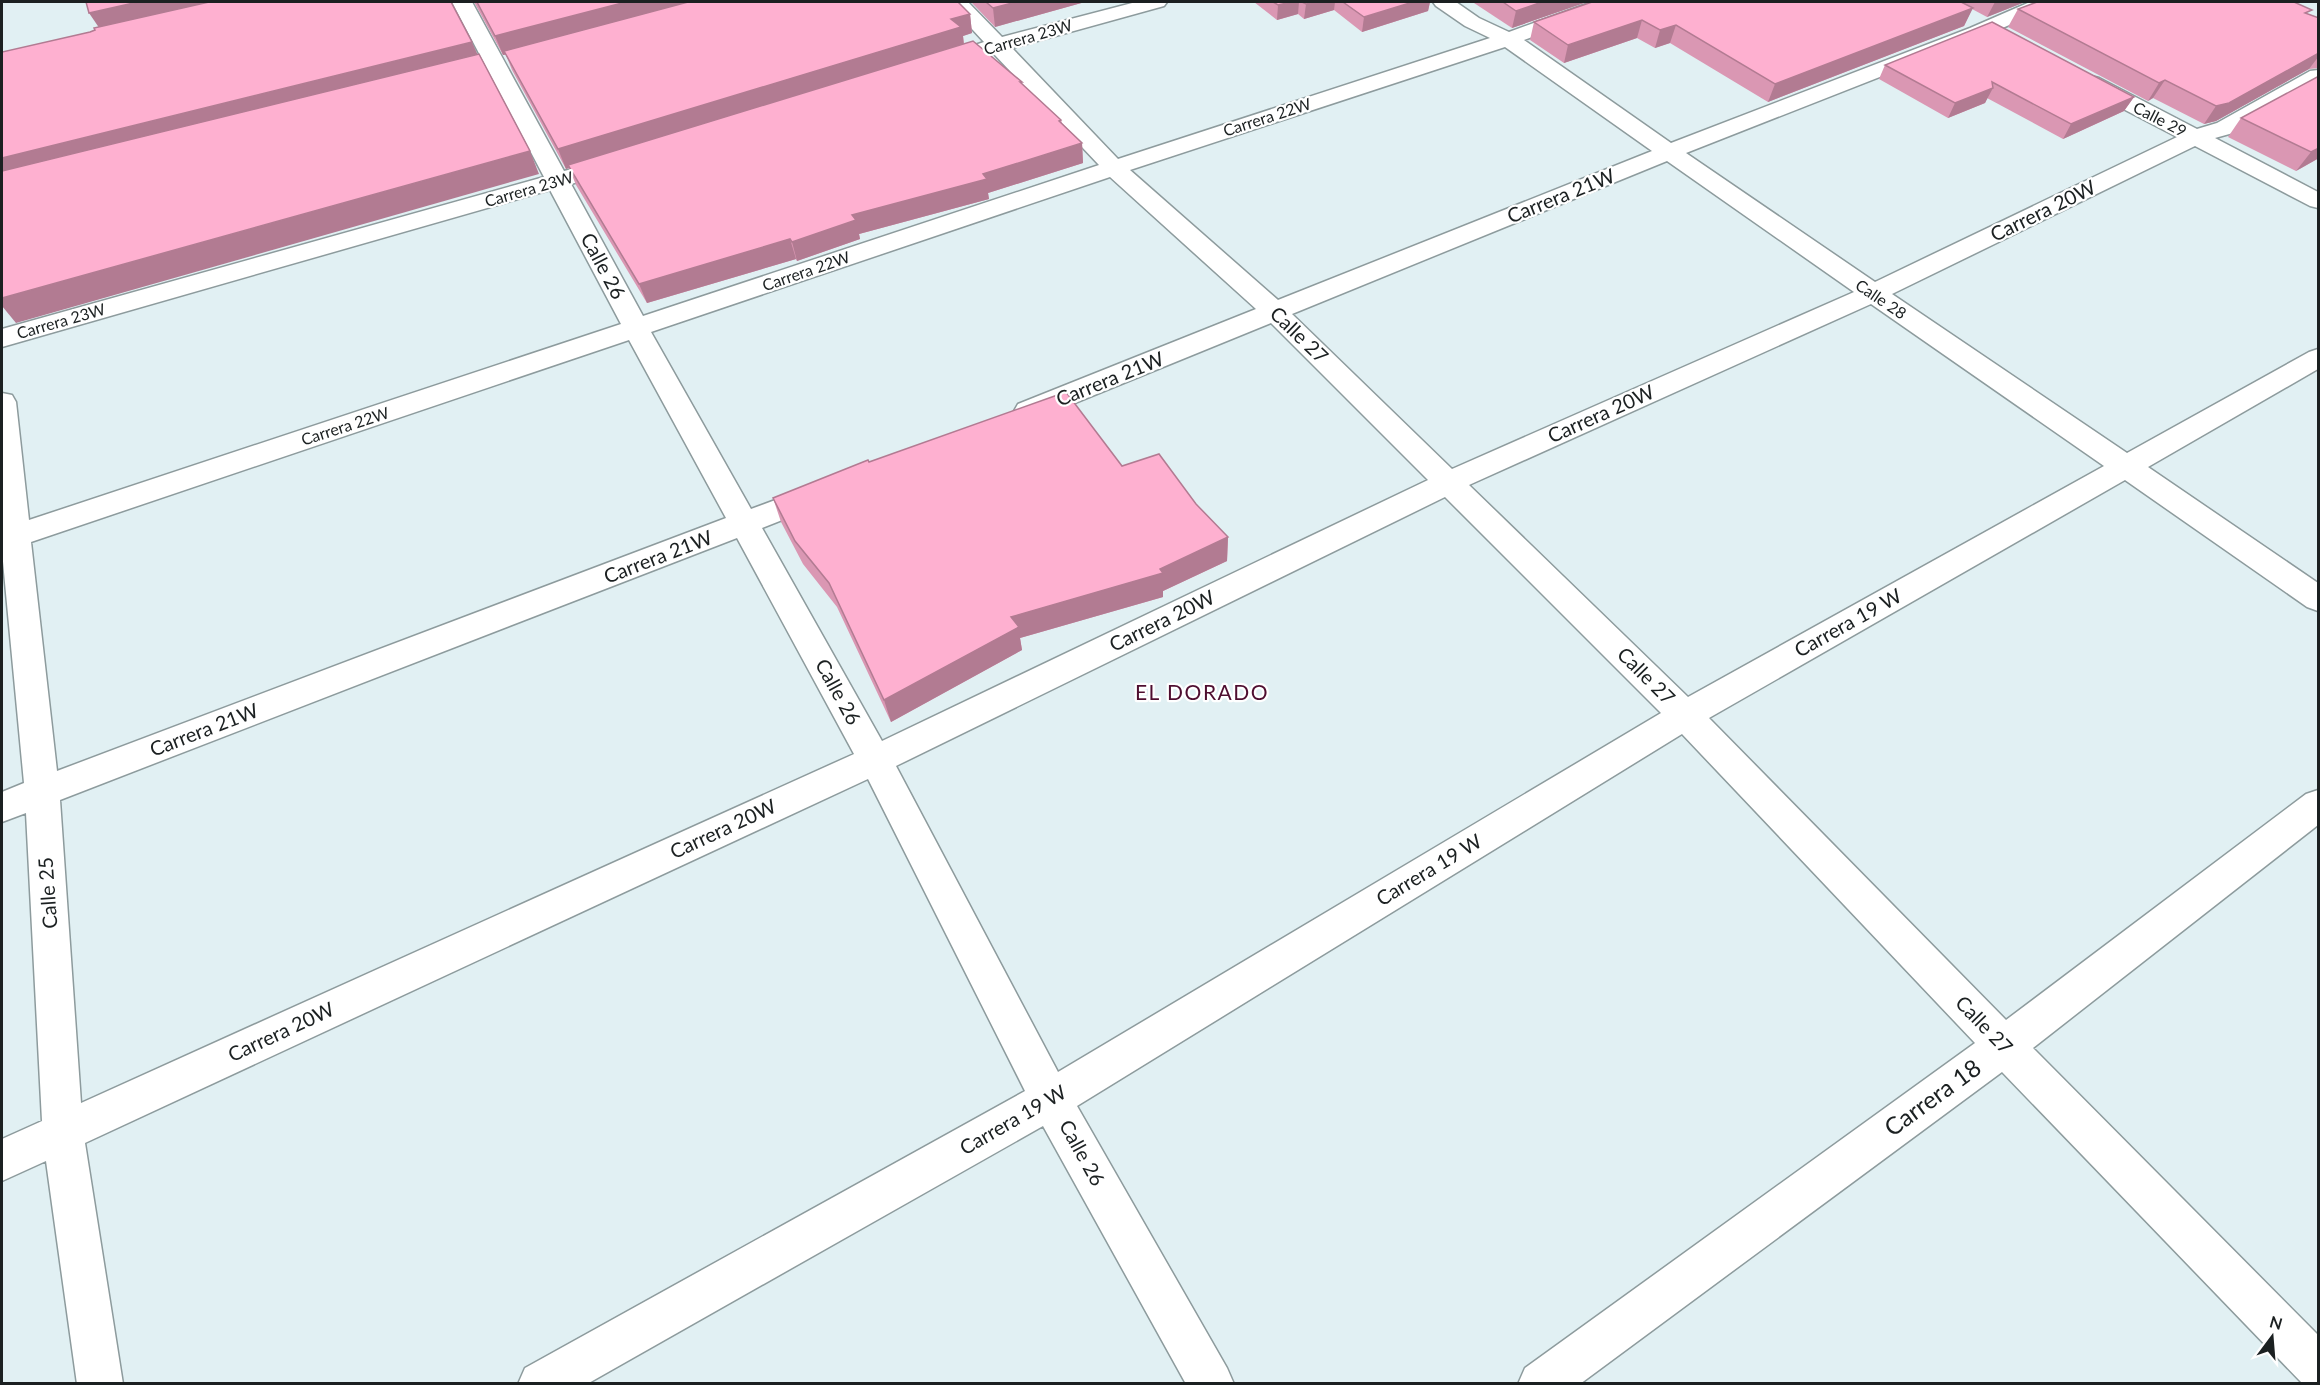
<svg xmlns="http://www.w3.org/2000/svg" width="2320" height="1385" viewBox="0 0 2320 1385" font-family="Lato,sans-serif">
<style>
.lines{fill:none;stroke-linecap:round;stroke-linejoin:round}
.street-casing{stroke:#8d9b9d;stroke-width:3}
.street{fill:#fff;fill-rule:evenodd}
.wall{fill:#da97b3}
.shaded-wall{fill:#b27b92}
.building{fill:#feb0d0;stroke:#b27b92;stroke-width:1.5}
.labels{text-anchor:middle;stroke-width:4.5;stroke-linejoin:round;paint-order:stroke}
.far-street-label{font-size:16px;fill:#1b2021;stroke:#fff}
.street-label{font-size:20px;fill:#1b2021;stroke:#fff}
.neighbourhood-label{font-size:21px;letter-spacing:1.5px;fill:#4e0e30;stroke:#fff}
.near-street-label{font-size:24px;fill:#1b2021;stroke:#fff}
</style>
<rect width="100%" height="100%" fill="#e1f0f3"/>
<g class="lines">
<g class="street-casing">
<path id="street" d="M452 2H472L564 171 577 168 585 170 589 175 585 180 571 184 643 316 1099 165 993 53 979 56 972 54 968 50 972 46 984 42 947 2H968L1002 37 1136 2H1167L1164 6 1012 48 1118 159 1490 38 1465 26 1436 6 1433 2H1456L1479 18 1509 32 1592 2H1620L1617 6 1524 40 1671 143 1970 28 2030 2H2056L2053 6 1984 36 1686 153 1875 282 2177 137 2083 88 2080 83 2083 78 2091 76 2099 78 2197 129 2217 123 2310 71 2318 70V85L2233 133 2215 138 2318 192V208L2310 206 2195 146 1892 294 2127 453 2309 352 2318 349V369L2148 467 2318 583V611L2307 607 2125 480 1709 718 2006 1020 2306 794 2318 790V825L2033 1048 2318 1335V1384L2302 1383 2002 1072 1580 1384H1518L1525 1368 1975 1043 1682 734 1077 1106 1227 1368 1234 1384H1186L1043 1126 587 1384H518L525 1368 1025 1091 868 779 85 1143 123 1384H77L46 1161 2 1181V1139L42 1121 26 813 2 822V792L24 783 2 551V393L12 395 16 402 29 520 621 324 550 190 2 347V329L544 177ZM1505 47 1652 151 1278 300 1130 170ZM1667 161 1854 292 1452 469 1292 314ZM1110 177 1256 309 1018 404 1014 411 1018 418 1028 420 1038 418 1271 323 1428 480 882 741 762 528 828 502 833 495 828 488 818 484 751 509 651 332ZM1871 304 2104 466 1688 697 1469 485ZM629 340 726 518 57 771 31 542ZM1445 497 1661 713 1058 1072 896 766ZM737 538 854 754 81 1103 60 800Z"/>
</g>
<use href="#street" class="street"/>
</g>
<g class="wall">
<polygon points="474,2 958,2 970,14 972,33 963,36 964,44 1023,85 1061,120 1062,123 1082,143 1083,163 988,193 989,199 859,234 860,239 797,261 796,259 647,303 576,185 569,168 566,169 512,70 506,55 503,55"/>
<polygon points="971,2 1085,2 995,27"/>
<polygon points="1254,2 1430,2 1428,11 1362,32 1334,10 1304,19 1298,14 1277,20"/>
<polygon points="1592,2 2025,2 1987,17 1972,9 1964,26 1768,102 1670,43 1655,48 1637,38 1564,63 1530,40 1534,22"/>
<polygon points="1474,3 1474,2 1587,2 1512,28"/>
<polygon points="2018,9 2309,14 2319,18 2319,68 2309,69 2216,121 2204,124 2153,98 2148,101 2008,27"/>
<polygon points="1885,65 2134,97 2124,111 2063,139 1987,98 1985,103 1948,118 1879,79"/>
<polygon points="2319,76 2319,158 2296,171 2228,137 2241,118"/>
<polygon points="869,462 1122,466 1196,504 1228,537 1227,561 1163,591 1163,597 1020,638 1022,650 891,722 837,607 803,564 781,522 773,498"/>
</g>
<g class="shaded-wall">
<polygon points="138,2 231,2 102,32 89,13"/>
<polygon points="626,2 702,2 503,55 495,36"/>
<polygon points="1016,2 1085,2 995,27 993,8"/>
<polygon points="1291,2 1299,2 1298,14 1277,20 1278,5"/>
<polygon points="1316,2 1335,2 1334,10 1304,19 1306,4"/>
<polygon points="1413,2 1430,2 1428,11 1362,32 1364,17"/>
<polygon points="1542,2 1587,2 1512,28 1516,11"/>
<polygon points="1995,2 2025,2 1987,17"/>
<polygon points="1973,8 1964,26 1768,102 1775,84"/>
<polygon points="970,14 972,33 963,36 964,46 568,165 569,168 566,169 558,149 951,19"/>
<polygon points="1642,20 1637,38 1564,63 1568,45"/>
<polygon points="1676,25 1670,43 1655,48 1660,30"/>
<polygon points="472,42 481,62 2,181 2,158"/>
<polygon points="2319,53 2319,56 2309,69 2216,121 2204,124 2216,106"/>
<polygon points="2165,80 2153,98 2148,101 2159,83"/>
<polygon points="1993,88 1985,103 1948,118 1955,103"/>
<polygon points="2134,97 2124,111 2063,139 2071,124"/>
<polygon points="1082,143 1083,163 988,193 989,199 859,234 860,239 797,261 792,242 852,215"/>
<polygon points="2319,148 2319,158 2296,171 2311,152"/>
<polygon points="530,151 539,174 16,323 2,306 2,298"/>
<polygon points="790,239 796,259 647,303 639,284"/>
<polygon points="1228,537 1227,561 1163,591 1163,597 1020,638 1022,650 891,722 884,700 1011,617 1160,569"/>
</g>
<g class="building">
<polygon points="86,2 138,2 89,13"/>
<polygon points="209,2 451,2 472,42 2,158 2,52 90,32 95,30 94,28"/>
<polygon points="477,2 626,2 495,36"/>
<polygon points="688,2 958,2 970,14 951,19 961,27 558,149 504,51"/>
<polygon points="986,2 1016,2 993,8"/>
<polygon points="1273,2 1291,2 1278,5"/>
<polygon points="1302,2 1316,2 1306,4"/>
<polygon points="1343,2 1413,2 1364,17"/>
<polygon points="1503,2 1542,2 1516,11"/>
<polygon points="1592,2 1961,2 1973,8 1775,84 1676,25 1660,30 1642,20 1568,45 1534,22"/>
<polygon points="2037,2 2294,2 2312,10 2305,13 2319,18 2319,53 2229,103 2216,106 2165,80 2159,83 2018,9"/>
<polygon points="1992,22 2134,97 2071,124 1992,82 1993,88 1955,103 1885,65"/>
<polygon points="973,41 1022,82 1020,82 1061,120 1059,121 1082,143 983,174 987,179 852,215 856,220 792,242 790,239 639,284 568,165"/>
<polygon points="479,54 530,151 2,298 2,171"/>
<polygon points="2319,76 2319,148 2311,152 2241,118"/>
<polygon points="1066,392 1122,466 1159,454 1196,504 1228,537 1160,569 1163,573 1011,617 1019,627 884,700 829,583 795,541 773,498 868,460 869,462"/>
</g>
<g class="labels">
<g class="far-street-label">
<text transform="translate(1028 37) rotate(-16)" y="6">Carrera 23W</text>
<text transform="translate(1267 117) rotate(-18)" y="6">Carrera 22W</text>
<text transform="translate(2160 119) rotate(27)" y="6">Calle 29</text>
<text transform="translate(529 189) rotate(-16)" y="6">Carrera 23W</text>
<text transform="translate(806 271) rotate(-19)" y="6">Carrera 22W</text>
<text transform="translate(1881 299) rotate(34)" y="6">Calle 28</text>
<text transform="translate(61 321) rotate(-16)" y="6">Carrera 23W</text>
<text transform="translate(345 426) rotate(-18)" y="6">Carrera 22W</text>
</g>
<g class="street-label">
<text transform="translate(1561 196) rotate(-22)" y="7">Carrera 21W</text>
<text transform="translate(2043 211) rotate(-26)" y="7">Carrera 20W</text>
<text transform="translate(603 266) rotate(62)" y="7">Calle 26</text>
<text transform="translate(1299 335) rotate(44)" y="7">Calle 27</text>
<text transform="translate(1110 379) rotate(-22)" y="7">Carrera 21W</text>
<text transform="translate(1601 414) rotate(-24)" y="7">Carrera 20W</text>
<text transform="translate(658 557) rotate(-21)" y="7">Carrera 21W</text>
<text transform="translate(1162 621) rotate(-26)" y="7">Carrera 20W</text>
<text transform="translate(1848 623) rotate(-29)" y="7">Carrera 19 W</text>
<text transform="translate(1646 676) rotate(45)" y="7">Calle 27</text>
<text transform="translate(838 692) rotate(61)" y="7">Calle 26</text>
<text transform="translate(204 730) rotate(-21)" y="7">Carrera 21W</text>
<text transform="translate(723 829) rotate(-25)" y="7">Carrera 20W</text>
<text transform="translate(1429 870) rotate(-31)" y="7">Carrera 19 W</text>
<text transform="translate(48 893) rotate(-94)" y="7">Calle 25</text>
<text transform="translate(1984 1025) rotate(46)" y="7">Calle 27</text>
<text transform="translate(281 1032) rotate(-25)" y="7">Carrera 20W</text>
<text transform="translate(1013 1120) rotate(-30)" y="7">Carrera 19 W</text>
<text transform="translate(1082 1153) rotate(61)" y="7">Calle 26</text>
</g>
<g class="neighbourhood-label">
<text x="1202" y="700">EL DORADO</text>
</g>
<g class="near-street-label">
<text transform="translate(1933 1098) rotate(-36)" y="8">Carrera 18</text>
</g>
</g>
<rect width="2320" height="1385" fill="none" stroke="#1b2021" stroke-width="6"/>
<g transform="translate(2272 1337) rotate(16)" stroke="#ffffff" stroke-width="4.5" paint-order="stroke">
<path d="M0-4.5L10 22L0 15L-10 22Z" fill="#1b2021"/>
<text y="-9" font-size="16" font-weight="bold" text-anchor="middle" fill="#1b2021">N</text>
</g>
</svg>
